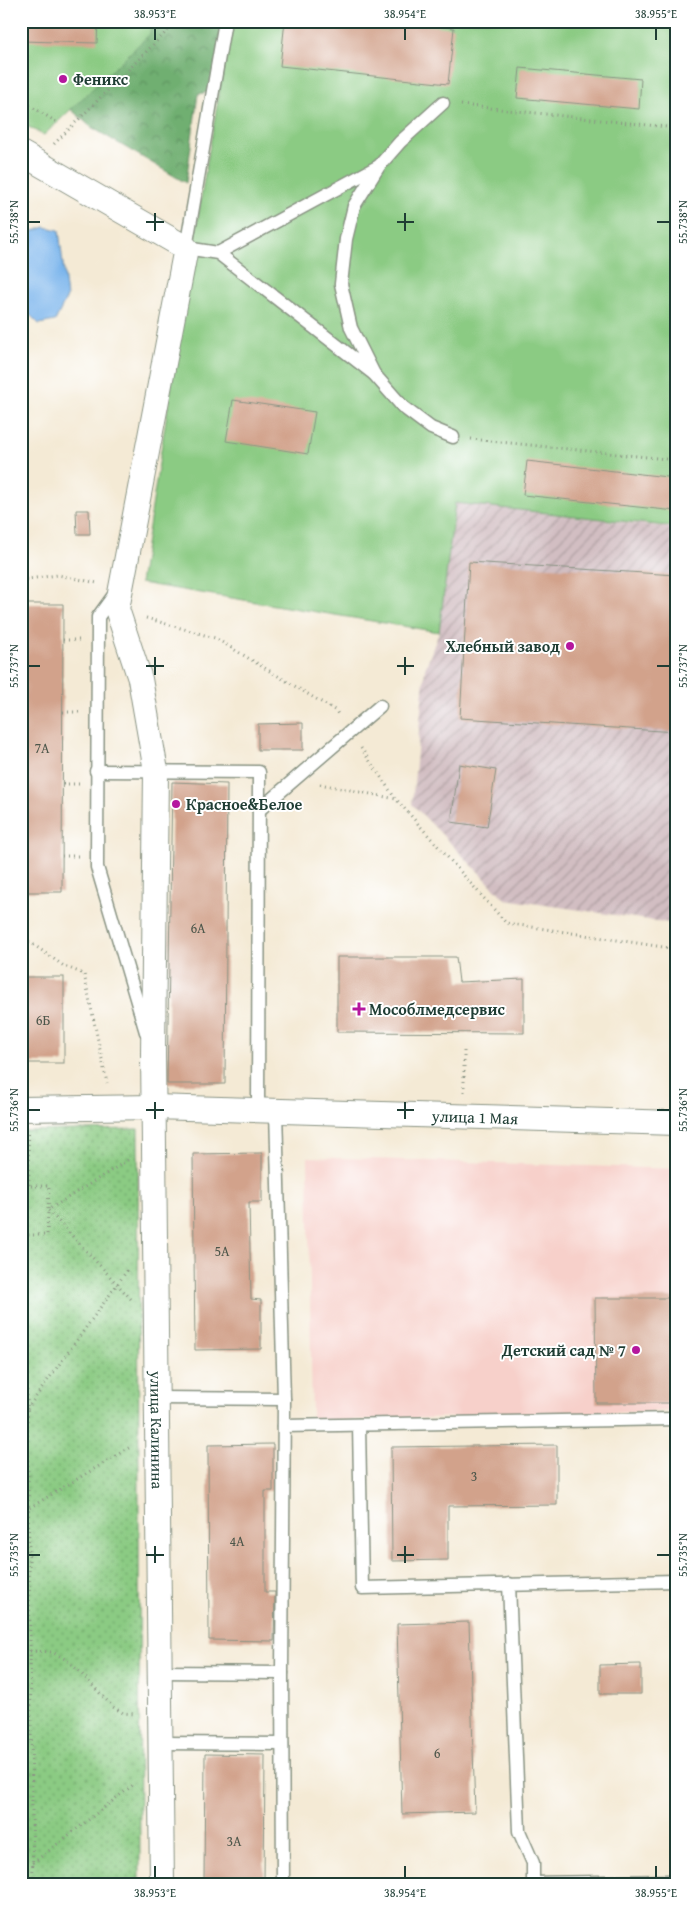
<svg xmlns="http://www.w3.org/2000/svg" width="697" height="1906" viewBox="0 0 697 1906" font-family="'Gentium Book Plus',serif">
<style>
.built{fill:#f7d0ca}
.industrial{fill:url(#industrial-furrows)}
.forest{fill:url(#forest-crowns);stroke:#487652}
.park{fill:url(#park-dots);stroke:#55845c}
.garden{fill:#8bcb83;stroke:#55845c}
.water{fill:#7bb5ec;stroke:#4d7990}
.building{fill:#d2a28b}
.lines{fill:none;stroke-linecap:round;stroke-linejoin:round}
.service-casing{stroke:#8a9484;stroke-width:15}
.minor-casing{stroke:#8a9484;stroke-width:26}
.path{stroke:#8a9484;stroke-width:3;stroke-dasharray:1 4;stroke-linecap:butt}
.service{stroke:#fff;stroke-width:12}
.minor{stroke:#fff;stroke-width:24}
.ticks{fill:none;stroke:#1f3d34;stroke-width:2}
.poi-dot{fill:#b5179e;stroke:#fff;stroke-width:2}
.labels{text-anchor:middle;stroke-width:4;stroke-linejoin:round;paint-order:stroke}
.number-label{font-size:14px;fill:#4c564a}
.poi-label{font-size:16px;font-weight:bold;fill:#1f3d34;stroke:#fff;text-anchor:start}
.street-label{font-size:16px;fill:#1f3d34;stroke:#fff}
.neatline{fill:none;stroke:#1f3d34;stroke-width:2}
.ticks-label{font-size:12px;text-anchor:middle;fill:#1f3d34}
</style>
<defs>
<pattern id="industrial-furrows" width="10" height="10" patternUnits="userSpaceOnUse" patternTransform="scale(1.25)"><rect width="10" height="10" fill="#d2bec2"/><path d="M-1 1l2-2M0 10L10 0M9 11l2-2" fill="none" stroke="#aa9c9e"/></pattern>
<pattern id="forest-crowns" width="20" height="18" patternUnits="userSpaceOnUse" patternTransform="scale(1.25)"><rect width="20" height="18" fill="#70af71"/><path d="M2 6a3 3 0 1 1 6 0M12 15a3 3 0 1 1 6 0" fill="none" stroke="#5b905e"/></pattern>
<pattern id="park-dots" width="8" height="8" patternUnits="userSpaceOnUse" patternTransform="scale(1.25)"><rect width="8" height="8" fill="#8bcb83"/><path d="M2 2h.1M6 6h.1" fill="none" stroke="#71a66c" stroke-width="1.8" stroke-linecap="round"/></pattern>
</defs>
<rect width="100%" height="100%" fill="#fff"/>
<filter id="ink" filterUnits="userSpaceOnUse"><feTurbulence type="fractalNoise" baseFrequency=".02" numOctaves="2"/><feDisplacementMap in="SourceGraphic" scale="10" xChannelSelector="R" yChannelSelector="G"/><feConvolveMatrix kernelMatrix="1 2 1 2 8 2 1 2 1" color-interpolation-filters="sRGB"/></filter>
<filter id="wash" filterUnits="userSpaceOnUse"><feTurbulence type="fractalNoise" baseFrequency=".0096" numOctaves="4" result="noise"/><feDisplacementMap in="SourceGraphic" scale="20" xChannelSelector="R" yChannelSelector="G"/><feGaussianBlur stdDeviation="1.12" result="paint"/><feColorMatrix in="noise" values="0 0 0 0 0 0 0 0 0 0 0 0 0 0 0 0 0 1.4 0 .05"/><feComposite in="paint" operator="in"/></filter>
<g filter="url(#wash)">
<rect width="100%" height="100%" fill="#f4ead5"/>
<polygon class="built" points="308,1157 676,1169 676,1411 312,1421"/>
<polygon class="industrial" points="455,503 676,528 676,924 505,899 412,804 425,669 439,632"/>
<polygon class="forest" points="135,21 229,21 253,34 253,85 198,94 186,183 91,127 52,93"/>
<polygon class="park" points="138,1129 140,1885 21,1885 21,1131"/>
<g class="garden">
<polygon points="21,21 151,21 150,34 44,135 21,123"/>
<polygon points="232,21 676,21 676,527 455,503 439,632 140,583 205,173"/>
</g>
<polygon class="water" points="45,227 59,230 67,297 55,321 39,324 25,310 21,273 25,234"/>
<g id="blocks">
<g class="building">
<polygon points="21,21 98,21 97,43 21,41"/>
<polygon points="285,21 390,21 454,28 448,84 280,66"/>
<polygon points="520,68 641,79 639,109 517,98"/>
<polygon points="233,400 315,412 308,454 226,441"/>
<polygon points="527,461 676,478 676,511 523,495"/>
<polygon points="76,510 89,510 90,534 77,534"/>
<polygon points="469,562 676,575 676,732 460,718"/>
<polygon points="21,604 63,604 62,892 21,892"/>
<polygon points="303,723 303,750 258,750 258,724"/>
<polygon points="459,764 496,770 487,827 451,822"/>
<polygon points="172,782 227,784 225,1084 167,1084"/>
<polygon points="337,957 456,957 459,982 524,979 524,1033 337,1032"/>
<rect x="21" y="977" width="43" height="86"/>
<polygon points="262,1153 262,1202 249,1202 251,1299 261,1300 261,1349 195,1350 193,1154"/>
<polygon points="595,1298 676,1298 676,1403 596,1403"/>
<polygon points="273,1444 273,1491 265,1491 265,1592 275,1592 274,1641 209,1640 208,1445"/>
<polygon points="557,1445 557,1505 448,1506 448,1560 392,1561 391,1447"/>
<polygon points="469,1622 475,1812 402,1814 397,1624"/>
<polygon points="641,1664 641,1694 600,1694 600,1665"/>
<polygon points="205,1754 265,1755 264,1885 204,1885"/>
</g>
</g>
</g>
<g filter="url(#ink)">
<use href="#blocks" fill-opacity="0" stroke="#8a9484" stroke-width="1"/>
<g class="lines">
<g class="service-casing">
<g id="service">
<polyline points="225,21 186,248 218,253 374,374"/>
<polyline points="443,103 400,142 379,166 354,206 346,239 341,284 351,328 374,374 403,407 431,428 453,437"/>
<polyline points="218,253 377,167"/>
<polyline points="114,595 98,617 97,867 146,1032"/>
<polyline points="96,771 259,772 258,1110"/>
<polyline points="259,810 380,706"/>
<polyline points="276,1111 284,1399"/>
<polyline points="157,1398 284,1399 282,1673 160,1672"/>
<polyline points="359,1425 362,1588 676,1581"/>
<polyline points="284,1426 676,1419"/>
<polyline points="509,1584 519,1831 533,1863 533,1885"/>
<polyline points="282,1673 283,1885"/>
<polyline points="161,1743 282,1744"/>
<polyline points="533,1883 676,1881"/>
</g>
</g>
<g class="minor-casing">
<g id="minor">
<path id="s1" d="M21 153 186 248 117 609 140 679 156 771 153 1054 162 1885"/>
<path id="s2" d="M21 1109 154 1107 676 1123"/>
</g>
</g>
<g class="path">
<polyline points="21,100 58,123"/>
<polyline points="461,105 676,128"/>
<polyline points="54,144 177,21"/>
<polyline points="471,439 676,460"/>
<polyline points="21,580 58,575 97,583"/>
<polyline points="146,618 215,638 336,711 339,716"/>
<polyline points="63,640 80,640"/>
<polyline points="63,712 80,712"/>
<polyline points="361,748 395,798"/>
<polyline points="63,784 79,784"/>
<polyline points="320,784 396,799 506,923 676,949"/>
<polyline points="62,856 79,856"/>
<polyline points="21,936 64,966 84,974 107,1083"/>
<polyline points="464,1092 464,1047"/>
<polyline points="28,1134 29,1186"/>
<polyline points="128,1160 48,1210 131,1299"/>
<polyline points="21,1186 49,1186 47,1235 21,1235"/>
<polyline points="25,1235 33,1885"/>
<polyline points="27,1409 129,1268"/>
<polyline points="21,1513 132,1446"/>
<polyline points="30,1651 52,1652 65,1659 78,1670 113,1707 123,1713 135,1714"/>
<polyline points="33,1863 133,1785"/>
</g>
<use href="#service" class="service"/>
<use href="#minor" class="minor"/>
</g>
</g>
<path class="ticks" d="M155 28V40M405 28V40M656 28V40M155 213V231M405 213V231M28 222H40M146 222H164M397 222H414M657 222H670M155 657V675M405 657V675M28 666H40M146 666H164M397 666H414M657 666H670M155 1102V1119M405 1102V1119M28 1110H40M146 1110H164M397 1110H414M657 1110H670M155 1546V1563M405 1546V1563M28 1555H40M146 1555H164M397 1555H414M657 1555H670M155 1866V1878M405 1866V1878M656 1866V1878"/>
<g class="poi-dot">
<circle cx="63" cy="79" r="5"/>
<circle cx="570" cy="646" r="5"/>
<circle cx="176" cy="804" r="5"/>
<path d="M356.5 1001.5h5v5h5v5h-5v5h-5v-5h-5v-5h5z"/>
<circle cx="636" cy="1350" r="5"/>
</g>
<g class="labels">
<g class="number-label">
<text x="42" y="753">7А</text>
<text x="198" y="933">6А</text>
<text x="43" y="1025">6Б</text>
<text x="222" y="1256">5А</text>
<text x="474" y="1481">3</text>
<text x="237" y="1546">4А</text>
<text x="437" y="1758">6</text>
<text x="234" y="1846">3А</text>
</g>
<g class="poi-label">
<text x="73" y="85">Феникс</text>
<text x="560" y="652" text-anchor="end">Хлебный завод</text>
<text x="186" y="810">Красное&amp;Белое</text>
<text x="369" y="1015">Мособлмедсервис</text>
<text x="626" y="1356" text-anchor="end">Детский сад № 7</text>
</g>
<g class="street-label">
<text dy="6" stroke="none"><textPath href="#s2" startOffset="454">улица 1 Мая</textPath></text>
<text dy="6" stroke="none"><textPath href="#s1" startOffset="1384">улица Калинина</textPath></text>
</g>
</g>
<rect width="697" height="1906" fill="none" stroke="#fff" stroke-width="55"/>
<rect x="28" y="28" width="642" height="1850" class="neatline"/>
<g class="ticks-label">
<text x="155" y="18">38.953°E</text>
<text x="405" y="18">38.954°E</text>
<text x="656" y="18">38.955°E</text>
<text transform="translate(14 222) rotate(-90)" y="4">55.738°N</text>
<text transform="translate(683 222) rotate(-90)" y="4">55.738°N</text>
<text transform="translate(14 666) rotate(-90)" y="4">55.737°N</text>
<text transform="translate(683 666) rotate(-90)" y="4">55.737°N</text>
<text transform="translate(14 1110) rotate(-90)" y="4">55.736°N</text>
<text transform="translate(683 1110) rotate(-90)" y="4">55.736°N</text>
<text transform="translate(14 1555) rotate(-90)" y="4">55.735°N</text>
<text transform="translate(683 1555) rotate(-90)" y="4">55.735°N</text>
<text x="155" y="1897">38.953°E</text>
<text x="405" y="1897">38.954°E</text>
<text x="656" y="1897">38.955°E</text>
</g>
</svg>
